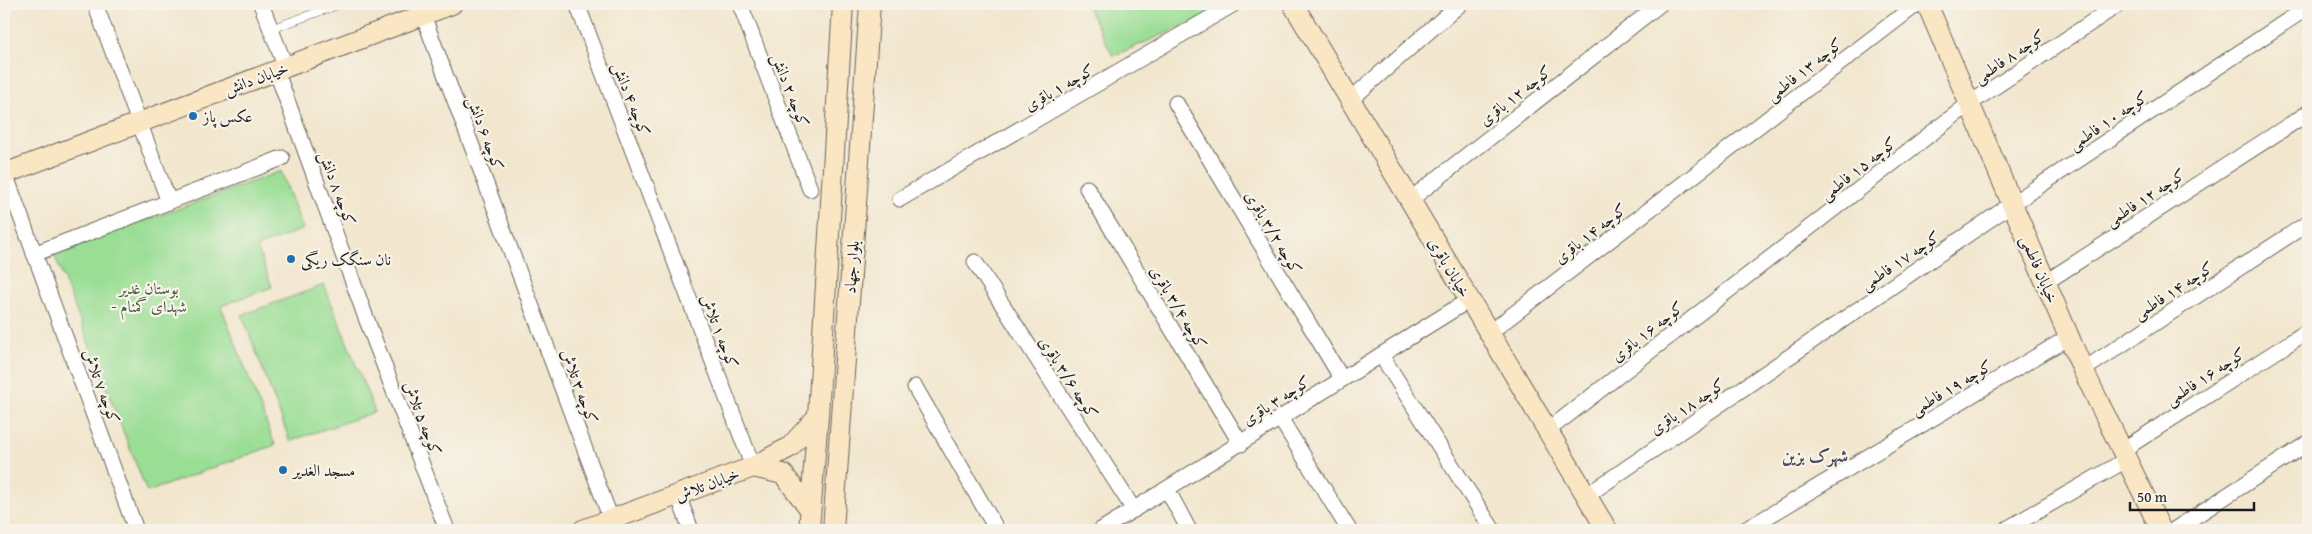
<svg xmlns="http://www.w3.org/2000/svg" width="2312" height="534" viewBox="0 0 2312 534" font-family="'Gentium Book Plus',Amiri,serif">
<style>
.green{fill:#9ade95;stroke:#5b7d58}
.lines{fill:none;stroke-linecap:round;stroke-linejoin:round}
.lane-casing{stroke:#67635a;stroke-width:9}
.street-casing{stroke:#67635a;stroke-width:17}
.secondary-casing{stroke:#67635a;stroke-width:22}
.lane{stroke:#fff;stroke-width:8}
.street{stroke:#fff;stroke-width:15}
.secondary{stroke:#fbe6c4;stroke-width:20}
.poi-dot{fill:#1f6fb2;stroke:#f7f3e8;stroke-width:2}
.labels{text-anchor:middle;stroke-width:4.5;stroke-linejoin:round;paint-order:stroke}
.street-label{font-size:16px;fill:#1c1c1c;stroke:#f7f3e8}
.poi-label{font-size:16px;fill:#1c1c1c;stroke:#f7f3e8;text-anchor:start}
.park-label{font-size:16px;fill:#425640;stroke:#f7f3e8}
.neighbourhood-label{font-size:18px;font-weight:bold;fill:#4e4861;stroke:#f7f3e8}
</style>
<rect width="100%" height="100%" fill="#f7f3e8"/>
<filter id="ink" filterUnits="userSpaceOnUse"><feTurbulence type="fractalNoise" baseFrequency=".02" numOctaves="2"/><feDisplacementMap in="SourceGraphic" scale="10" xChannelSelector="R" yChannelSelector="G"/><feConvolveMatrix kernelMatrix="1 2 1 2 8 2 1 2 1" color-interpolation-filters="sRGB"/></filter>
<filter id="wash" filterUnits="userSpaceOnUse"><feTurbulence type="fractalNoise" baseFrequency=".0096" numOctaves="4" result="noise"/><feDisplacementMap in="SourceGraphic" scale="20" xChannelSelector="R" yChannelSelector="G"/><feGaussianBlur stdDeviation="1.12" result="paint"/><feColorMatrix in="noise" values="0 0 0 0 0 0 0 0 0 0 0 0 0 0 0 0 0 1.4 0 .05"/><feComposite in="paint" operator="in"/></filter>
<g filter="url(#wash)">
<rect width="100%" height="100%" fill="#f2e6ce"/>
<g class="green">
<polygon points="1086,4 1227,4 1228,7 1113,56"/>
<polygon points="281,171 303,229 257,247 272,287 221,306 275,445 147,492 54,254"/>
<polygon points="324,285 375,412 290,441 242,315"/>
</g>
</g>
<g filter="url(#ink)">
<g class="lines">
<g class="lane-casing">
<polyline id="lane" points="271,29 340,4"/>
</g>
<g class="street-casing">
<g id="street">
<polyline points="95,4 169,202"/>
<polyline points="261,4 286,68"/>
<polyline points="577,4 753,467"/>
<polyline points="740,4 810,189"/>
<polyline points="423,15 615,530"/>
<polyline points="276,70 366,318 447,530"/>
<polyline points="1350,100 1460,4"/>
<polyline points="1176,103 1342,379"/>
<polyline points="4,171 136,530"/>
<polyline points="1087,188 1241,444"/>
<polyline points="900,199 1234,4"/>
<polyline points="1410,200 1660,4"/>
<polyline points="34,254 282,158"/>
<polyline points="975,262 1134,510"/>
<polyline points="2046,282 2308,113"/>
<polyline points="1489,333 1917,4"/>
<polyline points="1381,355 1493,530"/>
<polyline points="2083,370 2308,223"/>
<polyline points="915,387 997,530"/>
<polyline points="1280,418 1349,530"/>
<polyline points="1547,431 1969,104 2119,4"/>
<polyline points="2121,451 2308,331"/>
<polyline points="1167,489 1189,530"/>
<polyline points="678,495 691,530"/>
<polyline points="1586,496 2012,204 2308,7"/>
<polyline points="1101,530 1469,300"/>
<polyline points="1745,530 2069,337"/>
<polyline points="2005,530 2126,460"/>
<polyline points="2174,530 2308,443"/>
</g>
</g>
<g class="secondary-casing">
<g id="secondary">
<polyline points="1293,4 1607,530"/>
<polyline points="1927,4 2083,370 2161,530"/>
<polyline points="4,174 452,4"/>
<polyline points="753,467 783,474 810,509"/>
<polyline points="583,530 753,467 790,447 818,416"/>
<polyline points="809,530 818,416 843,4"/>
<polyline points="833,530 870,4"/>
</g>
</g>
<use href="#lane" class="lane"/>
<use href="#street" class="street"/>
<use href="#secondary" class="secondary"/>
</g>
</g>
<g class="poi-dot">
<circle cx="193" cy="116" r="5"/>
<circle cx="291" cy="259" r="5"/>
<circle cx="283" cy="470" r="5"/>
</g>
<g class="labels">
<g class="street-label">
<text transform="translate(2009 56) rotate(-34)" y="6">کوچه ۸ فاطمی</text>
<text transform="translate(1804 69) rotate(-38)" y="6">کوچه ۱۳ فاطمی</text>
<text transform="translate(256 78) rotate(-20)" y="6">خیابان دانش</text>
<text transform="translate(1059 87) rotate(-30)" y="6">کوچه ۱ باقری</text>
<text transform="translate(791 90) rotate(69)" y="6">کوچه ۲ دانش</text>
<text transform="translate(1515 95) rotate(-38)" y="6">کوچه ۱۲ باقری</text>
<text transform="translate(632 99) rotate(69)" y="6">کوچه ۴ دانش</text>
<text transform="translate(2108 120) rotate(-34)" y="6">کوچه ۱۰ فاطمی</text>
<text transform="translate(486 133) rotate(70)" y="6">کوچه ۶ دانش</text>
<text transform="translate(1858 168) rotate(-38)" y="6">کوچه ۱۵ فاطمی</text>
<text transform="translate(338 188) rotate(70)" y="6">کوچه ۸ دانش</text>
<text transform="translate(2145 197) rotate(-33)" y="6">کوچه ۱۲ فاطمی</text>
<text transform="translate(1274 232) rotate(59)" y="6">کوچه ۳/۲ باقری</text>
<text transform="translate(1590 233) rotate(-38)" y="6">کوچه ۱۴ باقری</text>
<text transform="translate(1900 260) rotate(-34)" y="6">کوچه ۱۷ فاطمی</text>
<text transform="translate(851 267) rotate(-86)" y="6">بلوار جهاد</text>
<text transform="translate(1450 267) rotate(59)" y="6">خیابان باقری</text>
<text transform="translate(2040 269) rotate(67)" y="6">خیابان فاطمی</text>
<text transform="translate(2173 290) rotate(-33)" y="6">کوچه ۱۴ فاطمی</text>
<text transform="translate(1179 307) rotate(59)" y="6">کوچه ۳/۴ باقری</text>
<text transform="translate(720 331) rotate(69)" y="6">کوچه ۱ تلاش</text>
<text transform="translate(1647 331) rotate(-38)" y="6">کوچه ۱۶ باقری</text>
<text transform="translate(2205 376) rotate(-33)" y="6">کوچه ۱۶ فاطمی</text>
<text transform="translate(1069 377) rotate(57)" y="6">کوچه ۳/۶ باقری</text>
<text transform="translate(102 386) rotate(70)" y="6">کوچه ۷ تلاش</text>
<text transform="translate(580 386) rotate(70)" y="6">کوچه ۳ تلاش</text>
<text transform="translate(1951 387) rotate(-31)" y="6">کوچه ۱۹ فاطمی</text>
<text transform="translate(1276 400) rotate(-33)" y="6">کوچه ۳ باقری</text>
<text transform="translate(1687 406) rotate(-34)" y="6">کوچه ۱۸ باقری</text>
<text transform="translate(423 418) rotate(69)" y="6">کوچه ۵ تلاش</text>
<text transform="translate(707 484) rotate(-21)" y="6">خیابان تلاش</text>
</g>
<g class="poi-label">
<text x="203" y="122">عکس پاز</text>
<text x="301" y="265">نان سنگک ریگی</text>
<text x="293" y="476">مسجد الغدیر</text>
</g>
<g class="park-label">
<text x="149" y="294">بوستان غدیر<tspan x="149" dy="18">- شهدای گمنام</tspan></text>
</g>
<g class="neighbourhood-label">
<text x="1815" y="462">شهرک بزین</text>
</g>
</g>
<rect width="2312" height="534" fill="none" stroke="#f7f3e8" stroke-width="20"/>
<path d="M2130 502v8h124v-8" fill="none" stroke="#1c1c1c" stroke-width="2.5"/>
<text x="2137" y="502" font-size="15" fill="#1c1c1c" stroke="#f7f3e8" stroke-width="4" paint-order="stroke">50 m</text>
</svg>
